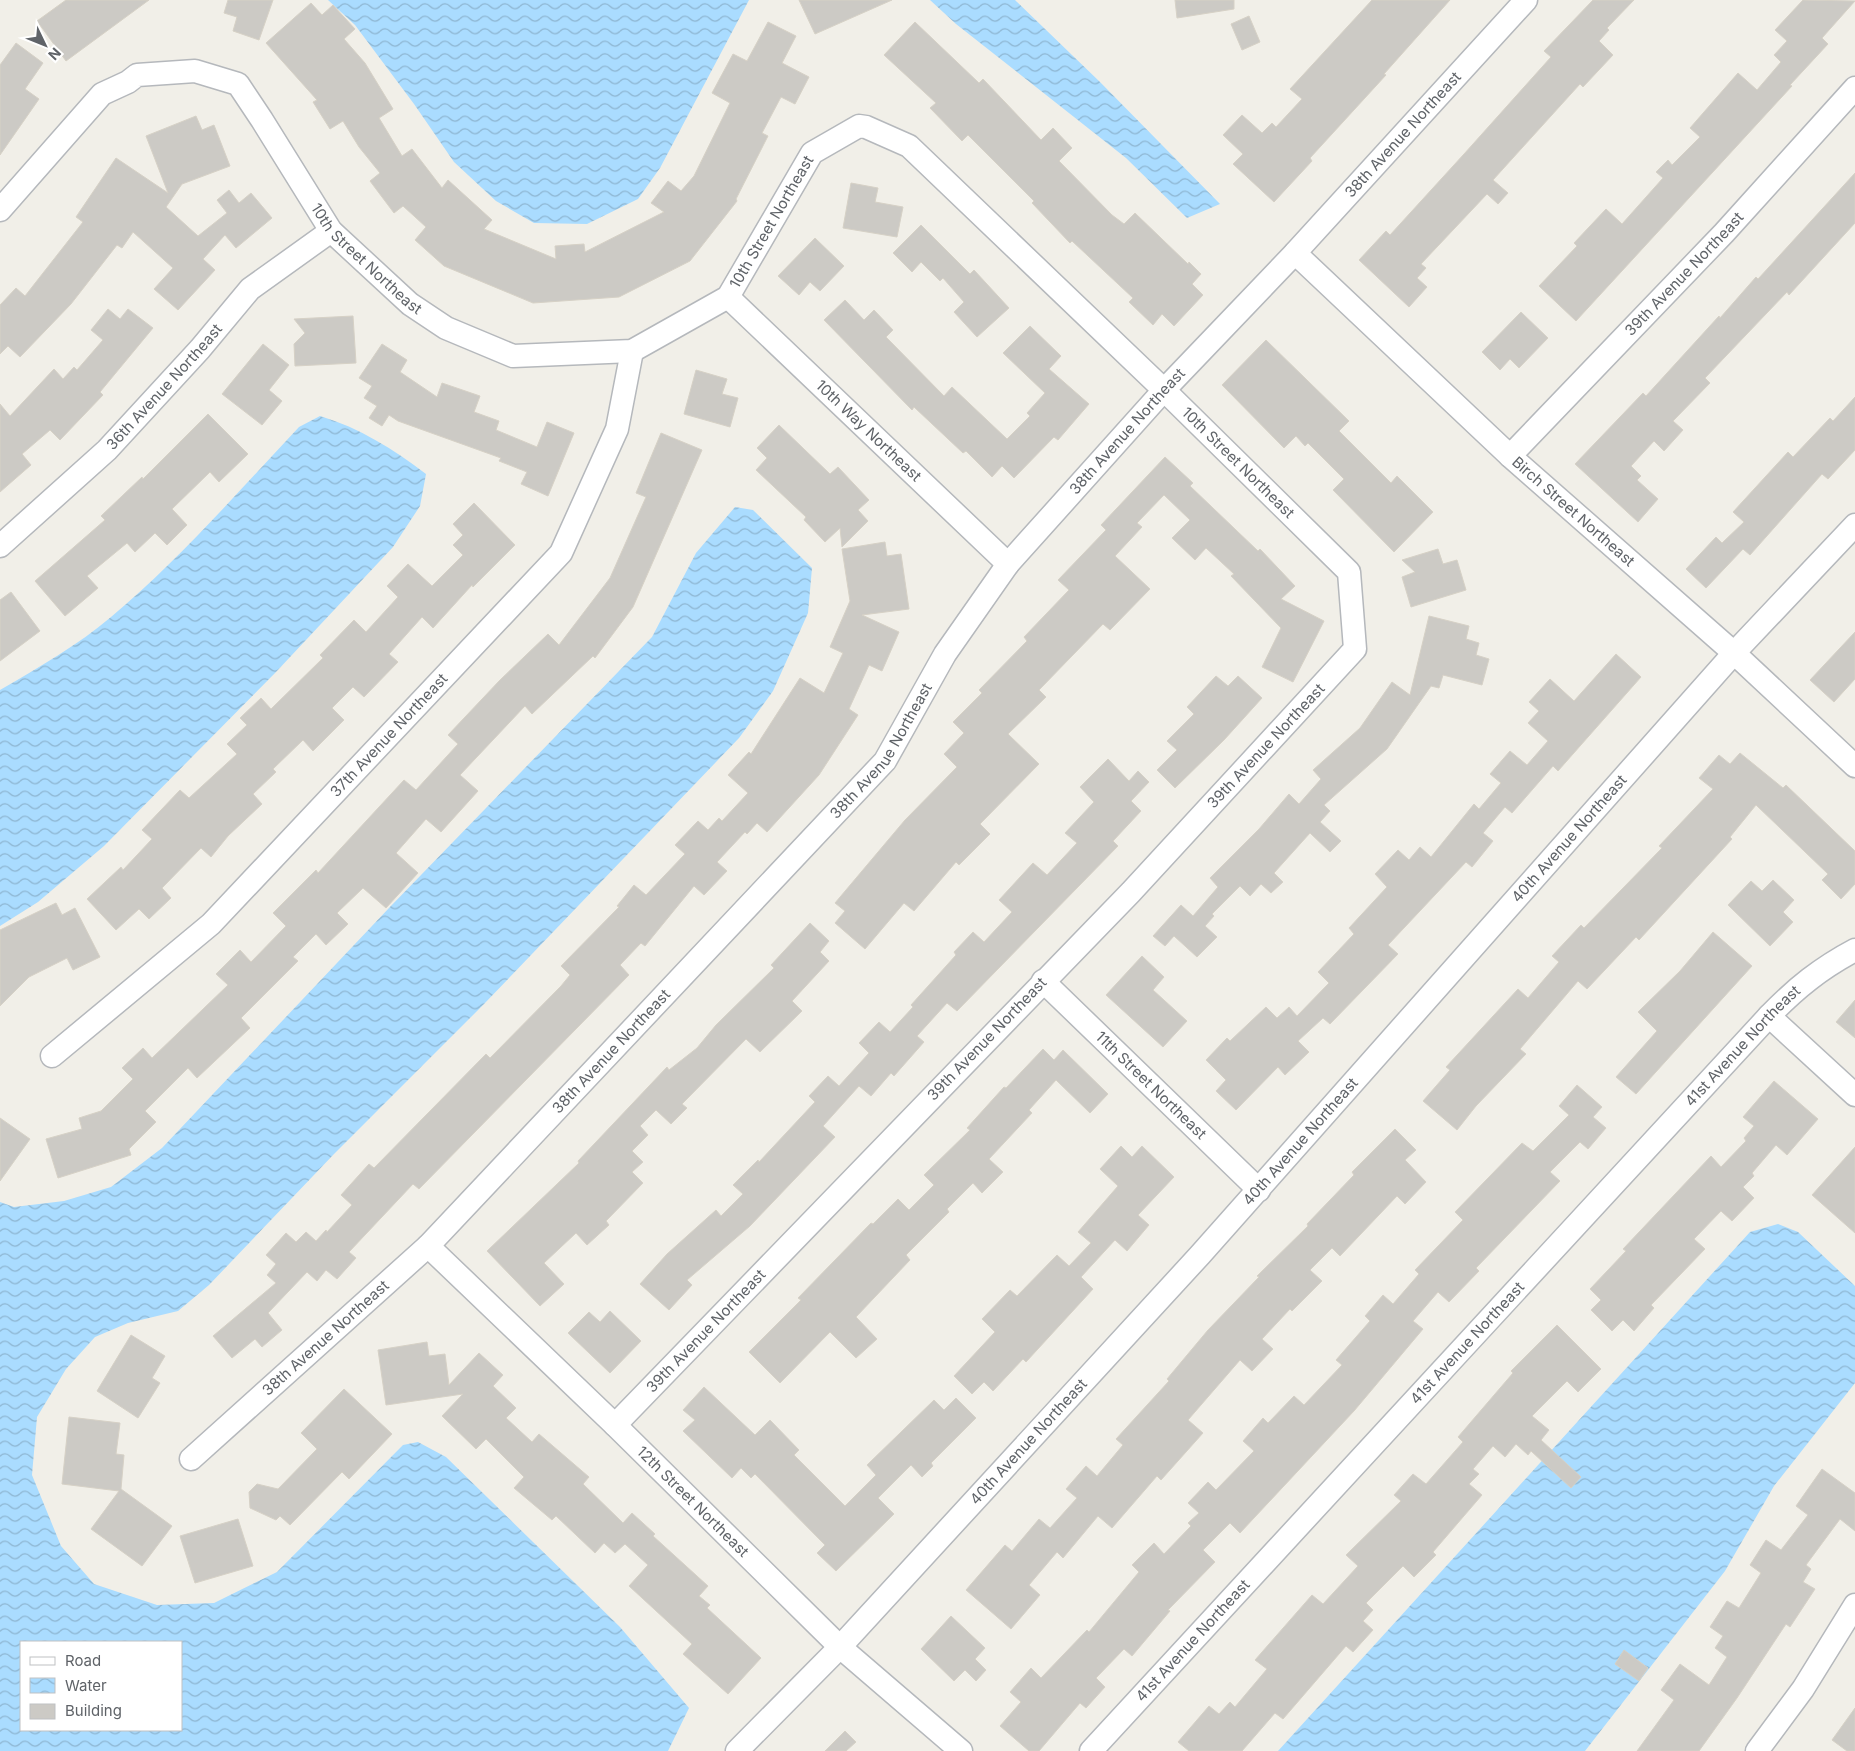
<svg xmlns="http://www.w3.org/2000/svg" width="1855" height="1751" viewBox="0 0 1855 1751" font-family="Inter,sans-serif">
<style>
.water{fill:url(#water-waves);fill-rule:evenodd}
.building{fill:#cccac5;stroke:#d6d1c6}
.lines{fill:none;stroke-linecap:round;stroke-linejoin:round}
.minor-casing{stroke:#b5b8bc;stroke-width:25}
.minor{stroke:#fff;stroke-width:22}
.labels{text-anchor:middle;stroke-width:4.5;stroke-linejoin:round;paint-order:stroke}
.street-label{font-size:15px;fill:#5f6368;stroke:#fff}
</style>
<defs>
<pattern id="water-waves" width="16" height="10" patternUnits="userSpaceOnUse" patternTransform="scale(1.25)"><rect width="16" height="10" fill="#aadcff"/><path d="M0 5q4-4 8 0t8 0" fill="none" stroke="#8eb6d2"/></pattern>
</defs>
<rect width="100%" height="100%" fill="#f1efe8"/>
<g class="water">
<polygon points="328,0 749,0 660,168 638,199 587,224 534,223 496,201 454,162 414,104 355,25"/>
<polygon points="930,0 1015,0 1100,82 1220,204 1187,218 1126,158 956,24"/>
<path d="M320 416C360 428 393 449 426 474L420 506 393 547 276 672 104 846 38 902 0 926V690C38 668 78 645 111 617 179 560 238 492 299 427Z"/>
<path d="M735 507 753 510 812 568 808 613 773 691 739 738 484 1004 334 1154 209 1285 178 1311 128 1323 95 1337 66 1369 37 1417 32 1475 61 1546 94 1584 157 1605 214 1603 277 1572 403 1445 418 1442 446 1457 620 1627 689 1708 668 1751H0V1202L14 1207 64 1201 111 1187 162 1148 389 908 652 637 696 553ZM21 1642H181V1730H21Z"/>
<polygon points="1778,1224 1798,1232 1855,1286 1855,1383 1774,1486 1725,1571 1585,1751 1278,1751 1750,1232"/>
</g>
<g class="building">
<polygon points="66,0 149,0 66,61 37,21"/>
<polygon points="228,0 273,0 259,40 233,31 237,17 224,13"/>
<polygon points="799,0 892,0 815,34"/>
<polygon points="1175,0 1234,0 1234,9 1177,18"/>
<polygon points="1372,0 1450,0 1384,74 1386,75 1310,158 1312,161 1274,202 1233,164 1243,154 1223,135 1242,115 1262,133 1272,123 1276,127 1302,99 1290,89"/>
<polygon points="1593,0 1634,0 1607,28 1609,30 1599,41 1613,55 1583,87 1580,84 1493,180 1508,193 1498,204 1487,194 1421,264 1426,268 1417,278 1427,287 1409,307 1359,260 1386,231 1390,235 1464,154 1551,57 1544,51"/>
<polygon points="1803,0 1855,1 1822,38 1828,44 1790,85 1792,86 1576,321 1539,286 1577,246 1574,243 1606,209 1622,224 1663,178 1656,172 1668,160 1672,165 1700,137 1690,128 1738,73 1757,90 1781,62 1774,55 1787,41 1775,30"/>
<polygon points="311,3 322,15 333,5 355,29 344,39 365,63 393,109 379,118 402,156 412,149 442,188 448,180 492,220 484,229 556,259 555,246 584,244 585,252 664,212 651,203 668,181 681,191 694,176 730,103 712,93 733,54 747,61 768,22 796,36 782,63 809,77 795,104 781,97 762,133 768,136 736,199 737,201 690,261 619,297 533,303 444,266 415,240 426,227 403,206 394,213 370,181 380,173 359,147 343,121 330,129 313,102 317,100 266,43"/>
<polygon points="1249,16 1260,42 1242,50 1231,24"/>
<polygon points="915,22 979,83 983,79 1041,140 1053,128 1072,148 1059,161 1112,215 1124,224 1135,213 1188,264 1189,262 1201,274 1192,284 1203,295 1174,326 1162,314 1153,325 1129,302 1133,298 1072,241 1070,243 1032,203 1034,201 968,135 962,141 930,108 936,103 884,55"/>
<polygon points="16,43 43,63 25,89 39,99 0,155 0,65"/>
<polygon points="196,116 202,130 214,125 230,166 182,184 166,207 198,236 227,213 217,200 229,190 239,203 251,193 272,218 236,248 225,235 203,259 215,270 178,310 154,289 173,268 133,232 122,248 117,245 71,304 20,357 8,346 0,354 0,305 16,288 25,296 83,222 76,217 116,158 168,193 146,136"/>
<polygon points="1855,173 1855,223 1789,295 1787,292 1705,378 1710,383 1673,421 1683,430 1664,451 1654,441 1631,466 1641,476 1637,480 1658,499 1638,522 1575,464 1643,393 1646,396 1719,316 1720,318 1756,277 1758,279"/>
<polygon points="851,183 878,188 875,202 903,207 897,237 843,228"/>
<polygon points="921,225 970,274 974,270 1009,308 977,337 954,312 964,302 943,278 940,281 921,262 912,272 893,253"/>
<polygon points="815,238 844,266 820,291 810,282 799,295 778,276"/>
<polygon points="845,300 864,320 874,310 893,330 886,337 944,396 952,387 1007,439 1030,416 1027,413 1045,393 1003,353 1030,326 1061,356 1049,369 1089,404 1058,440 1054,437 1014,478 1002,466 992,477 966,451 963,453 914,407 912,410 824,320"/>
<polygon points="108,309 120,319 128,309 153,328 100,392 103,395 60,440 50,430 22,454 31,465 0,492 0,404 10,416 54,369 63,379 74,367 77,370 103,340 91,330"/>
<polygon points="1521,312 1548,338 1519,368 1510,359 1500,370 1482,352"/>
<polygon points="353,316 356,363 295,366 294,344 305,333 294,319"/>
<polygon points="1266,340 1349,421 1339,431 1391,483 1397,476 1433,512 1394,552 1333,490 1344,479 1308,443 1305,446 1296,436 1284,448 1222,385"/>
<polygon points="263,344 289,365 269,390 282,401 262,425 222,394"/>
<polygon points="382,344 407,360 400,372 437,397 442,383 480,396 474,412 499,421 496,430 537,447 547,422 574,433 548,496 521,484 527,472 499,461 501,458 398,421 389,415 382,426 369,418 377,406 364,398 372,386 359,378"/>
<polygon points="696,370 727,379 722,394 738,398 730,427 684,414"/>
<polygon points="1855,397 1855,450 1828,479 1822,474 1750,555 1743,549 1706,588 1686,569 1716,537 1722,543 1744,522 1733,512 1788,452 1793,457 1830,418 1833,421"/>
<polygon points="208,414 248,454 219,482 210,472 172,509 187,525 167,545 155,533 135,552 127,543 87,576 98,588 65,616 35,581 105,520 101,516 142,477 143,479"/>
<polygon points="779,425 830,474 838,467 869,500 858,510 868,521 842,547 840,528 825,542 804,520 806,517 756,470 767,458 757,448"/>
<polygon points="661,433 702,450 633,607 595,658 593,656 532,714 525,706 460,775 478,791 441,832 426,819 396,853 418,873 386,908 363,888 337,913 348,924 326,945 316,934 293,957 298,961 241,1018 250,1028 197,1078 188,1068 145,1111 156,1122 129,1149 131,1155 58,1178 46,1139 82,1129 79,1118 101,1111 133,1079 122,1068 143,1048 152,1058 228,985 216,974 240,950 251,962 286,926 273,913 316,870 318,873 404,780 416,790 458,744 448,735 500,680 548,634 559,645 610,578 646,497 636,493"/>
<polygon points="1165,457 1193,483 1190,486 1258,551 1260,549 1295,586 1281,599 1324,621 1293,682 1262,667 1281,628 1231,576 1234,574 1206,548 1195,560 1172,538 1190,520 1164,495 1137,523 1142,527 1115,556 1150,589 1110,630 1103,624 1039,690 1046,697 1008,734 1039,764 980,824 990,834 959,865 956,862 914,911 904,903 865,949 835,923 845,911 835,903 905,820 957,767 944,754 964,733 953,722 982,693 979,690 1027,641 1024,637 1069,590 1058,580 1106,530 1101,525"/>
<polygon points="474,503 515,545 473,587 472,585 433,628 422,617 389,654 398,662 364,697 353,687 332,708 344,720 313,751 303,740 273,769 276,772 253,794 262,804 228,836 211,857 201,848 162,888 171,898 149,919 139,909 116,930 87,899 121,867 123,870 152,839 142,830 180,790 189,798 237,754 227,744 247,725 240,718 261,698 271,709 323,658 320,655 354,620 366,632 398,597 387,586 408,564 432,586 463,555 453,545 463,535 453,524"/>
<polygon points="885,542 887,556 901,554 909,609 862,615 899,632 882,671 869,665 849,709 858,715 819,775 767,832 757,823 747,834 745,832 717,862 727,871 704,895 694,886 645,946 641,943 620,965 629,975 419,1189 413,1184 349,1252 356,1258 337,1279 326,1270 317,1281 307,1272 268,1313 282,1330 262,1347 255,1339 232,1358 213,1336 276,1283 267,1275 276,1264 266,1255 286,1233 296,1242 306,1232 316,1241 326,1230 327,1232 352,1205 341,1195 369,1164 374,1168 486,1054 490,1058 561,986 570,975 561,966 619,907 617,906 634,885 646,895 685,854 675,845 698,821 708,830 719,818 722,821 748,793 728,775 749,752 751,754 800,678 824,693 843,653 830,647 850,601 842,549"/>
<polygon points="1438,549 1443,564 1457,560 1466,590 1411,607 1402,577 1415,572 1402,560"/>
<polygon points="11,592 40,631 0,661 0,600"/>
<polygon points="1429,616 1469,626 1466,639 1479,643 1476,655 1489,659 1482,685 1443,675 1439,688 1431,686 1387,749 1324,805 1330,811 1320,822 1341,841 1330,852 1310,833 1274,873 1283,882 1271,893 1261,884 1250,896 1240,886 1212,914 1214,916 1205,926 1217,937 1197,957 1174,936 1165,946 1153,936 1181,905 1193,916 1218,887 1210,878 1259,829 1289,794 1299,804 1321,779 1313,770 1360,728 1392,682 1410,695"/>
<polygon points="1855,632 1855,679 1834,702 1810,680"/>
<polygon points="1616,654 1641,677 1558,771 1553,766 1512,813 1505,807 1483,833 1493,841 1472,867 1466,862 1388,945 1398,954 1330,1024 1323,1018 1298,1041 1309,1052 1285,1075 1278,1067 1236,1110 1216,1091 1226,1080 1206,1060 1227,1038 1230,1041 1266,1007 1277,1018 1289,1007 1297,1016 1329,983 1318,972 1354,934 1349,928 1387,887 1375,874 1398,850 1409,860 1420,847 1431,857 1474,804 1479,809 1501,783 1490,774 1510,751 1527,765 1548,741 1528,723 1539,711 1529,702 1550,679 1574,701"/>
<polygon points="1216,676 1228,686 1238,676 1262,698 1224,740 1175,788 1157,770 1177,750 1167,741 1194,714 1187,707"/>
<polygon points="1740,753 1783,788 1786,785 1855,851 1855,884 1841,899 1822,880 1828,874 1756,805 1730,837 1732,839 1639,940 1636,937 1587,989 1578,981 1520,1049 1526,1054 1476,1106 1457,1130 1423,1101 1450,1070 1446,1067 1518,989 1528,998 1559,962 1552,956 1581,925 1584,928 1662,848 1659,846 1713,789 1699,778 1719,755 1730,764"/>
<polygon points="1108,759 1129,781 1138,771 1149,782 1131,801 1141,811 1113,841 1118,846 957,1011 947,1003 917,1036 924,1042 894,1076 891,1073 871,1096 859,1086 823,1126 835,1137 750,1226 687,1280 692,1285 669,1310 640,1284 667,1254 716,1210 721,1216 743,1194 733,1185 758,1160 759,1162 815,1102 809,1096 828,1076 839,1086 869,1053 859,1043 879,1022 890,1032 913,1007 911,1005 956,955 954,952 973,932 984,942 1012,912 999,900 1033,863 1047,875 1077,843 1065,833 1094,802 1080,787"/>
<polygon points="1773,880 1794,900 1783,912 1793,922 1770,946 1728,905 1751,881 1762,891"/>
<polygon points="56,903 62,915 75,908 100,957 73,970 67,958 29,977 0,1006 0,930"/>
<polygon points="810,923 829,941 820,952 829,961 792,1001 802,1011 760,1052 746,1039 682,1104 687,1108 671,1124 656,1110 640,1126 648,1135 632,1151 643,1162 632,1172 643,1183 606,1221 609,1225 587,1245 576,1233 544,1263 564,1284 540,1306 487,1251 579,1163 578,1161 667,1067 669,1070 697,1048 716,1025 774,968 771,965"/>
<polygon points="1713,932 1752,966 1636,1094 1616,1077 1657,1031 1638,1012 1680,971"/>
<polygon points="1142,956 1164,977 1153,990 1187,1021 1163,1047 1106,995"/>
<polygon points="1855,1000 1855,1038 1836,1022"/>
<polygon points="1043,1049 1054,1060 1063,1050 1108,1094 1090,1113 1056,1080 1029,1110 1032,1113 989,1159 1003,1172 982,1193 973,1183 947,1209 949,1212 906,1255 910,1260 856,1317 877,1339 856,1358 830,1332 780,1383 749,1352 801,1300 798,1298 871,1223 873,1224 898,1199 909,1210 934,1185 924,1175 970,1130 967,1128 1004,1087 1006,1088"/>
<polygon points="1774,1081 1818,1119 1787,1155 1776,1145 1752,1173 1754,1176 1743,1187 1754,1198 1732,1221 1721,1211 1694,1239 1705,1249 1651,1305 1654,1308 1634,1331 1623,1320 1612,1331 1591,1310 1601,1300 1590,1289 1626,1251 1623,1249 1711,1156 1721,1167 1746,1141 1744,1138 1754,1126 1743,1117"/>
<polygon points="1577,1085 1602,1107 1593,1117 1606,1128 1588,1149 1580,1142 1550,1172 1560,1181 1476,1268 1479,1271 1449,1302 1438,1292 1413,1321 1423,1329 1354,1411 1240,1533 1230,1523 1203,1550 1215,1562 1168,1610 1170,1611 1132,1656 1124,1649 1096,1678 1105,1687 1086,1708 1080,1703 1039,1751 1029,1751 1000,1726 1021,1702 1010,1692 1031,1668 1041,1678 1087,1630 1089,1632 1139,1572 1132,1565 1154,1543 1164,1554 1191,1526 1188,1523 1199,1513 1188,1503 1208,1482 1216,1490 1254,1451 1243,1441 1263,1418 1268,1423 1294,1396 1304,1405 1342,1365 1336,1360 1370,1321 1365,1316 1383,1295 1393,1304 1419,1274 1415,1270 1463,1220 1455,1212 1522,1143 1533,1151 1569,1115 1559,1106"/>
<polygon points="0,1118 30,1139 0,1181"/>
<polygon points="1395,1129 1416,1150 1405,1160 1426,1182 1405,1204 1397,1196 1340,1256 1332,1248 1310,1270 1322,1281 1292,1311 1290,1309 1262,1339 1273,1349 1252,1371 1240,1360 1188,1420 1203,1433 1161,1480 1157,1476 1112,1528 1098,1516 1063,1558 1057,1552 1029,1585 1040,1595 1011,1629 966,1590 1005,1545 1012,1551 1039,1519 1050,1528 1077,1498 1066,1489 1086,1466 1097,1476 1123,1445 1116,1439 1169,1381 1167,1379 1208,1330 1259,1277 1257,1276 1308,1226 1307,1224 1354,1175 1352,1172"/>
<polygon points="1121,1146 1132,1157 1142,1146 1174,1177 1138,1215 1149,1225 1127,1251 1115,1240 1081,1277 1093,1289 1026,1362 1023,1359 993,1391 984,1382 972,1394 954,1376 995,1332 982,1319 1010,1290 1017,1296 1057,1255 1069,1266 1091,1243 1078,1232 1118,1186 1100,1169"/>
<polygon points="1855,1147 1855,1233 1812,1195"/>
<polygon points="610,1311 641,1341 610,1373 568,1333 589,1312 600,1322"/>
<polygon points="1557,1325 1601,1369 1578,1392 1567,1381 1532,1416 1549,1430 1541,1440 1581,1477 1571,1488 1531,1451 1528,1455 1516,1444 1505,1457 1493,1446 1473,1469 1479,1474 1469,1484 1482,1495 1433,1552 1436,1555 1414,1577 1403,1566 1366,1603 1373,1610 1363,1621 1373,1630 1353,1652 1346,1646 1283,1719 1275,1713 1242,1751 1189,1751 1178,1742 1209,1706 1219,1714 1230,1702 1235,1707 1267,1669 1255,1660 1312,1595 1323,1604 1358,1566 1346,1555 1401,1501 1394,1495 1413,1474 1426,1484 1463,1442 1458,1437 1513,1373 1511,1371"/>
<polygon points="131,1335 165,1356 152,1378 160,1383 138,1418 97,1391"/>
<polygon points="427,1342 429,1356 445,1354 449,1385 479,1353 503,1375 493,1386 516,1408 506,1418 532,1442 539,1434 589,1477 583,1484 623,1523 632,1513 655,1534 653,1536 708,1586 699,1596 710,1605 707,1608 761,1658 728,1694 683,1654 692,1644 629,1586 648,1565 625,1544 615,1553 604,1543 595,1553 556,1516 552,1520 514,1488 524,1477 486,1439 476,1449 442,1416 463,1394 386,1405 378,1350"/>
<polygon points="704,1387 755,1435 770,1420 799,1450 794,1455 845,1506 876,1475 867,1465 934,1400 944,1410 956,1398 976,1418 931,1463 933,1466 922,1477 911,1465 878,1498 894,1514 836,1571 817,1553 825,1545 755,1474 751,1478 741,1468 732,1478 683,1431 695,1420 683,1410"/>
<polygon points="344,1389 392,1434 349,1479 342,1472 290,1525 280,1516 276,1520 250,1508 249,1492 257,1484 278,1489 317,1449 301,1433"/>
<polygon points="69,1417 120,1423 116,1454 124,1455 121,1489 172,1526 142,1566 91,1529 119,1491 62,1484"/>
<polygon points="1822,1469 1855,1493 1855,1531 1840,1519 1806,1565 1811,1569 1803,1582 1815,1589 1790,1627 1786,1624 1737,1698 1699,1751 1637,1751 1674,1700 1661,1690 1680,1664 1709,1685 1727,1657 1715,1648 1723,1636 1710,1627 1727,1601 1739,1608 1761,1573 1750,1565 1766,1540 1781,1550 1808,1515 1796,1506"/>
<polygon points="238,1519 253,1566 195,1583 180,1536"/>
<polygon points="951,1616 985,1648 975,1659 986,1670 976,1681 965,1670 954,1681 921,1649"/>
<polygon points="1624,1650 1648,1668 1639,1681 1615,1664"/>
<polygon points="1855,1708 1855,1751 1847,1751 1832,1740"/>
<polygon points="845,1731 856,1742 846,1751 825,1751"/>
</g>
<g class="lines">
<g class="minor-casing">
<g id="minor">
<path id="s1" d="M0 210 102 94 128 82 137 75 195 71 238 84 262 120 331 231 410 304 446 328 513 356 632 351 728 297 812 153 859 126 866 127 909 146 1164 390 1349 572 1355 649 1131 892 615 1425"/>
<path id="s2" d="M1295 253 1510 456 1734 653 1855 766"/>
<path id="s3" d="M728 297 1008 564"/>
<path id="s4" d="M1510 456 1724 233 1855 88"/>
<path id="s5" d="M0 546 107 450 200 349 250 289 331 231"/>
<path id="s6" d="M1043 981 1259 1190"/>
<polyline points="1769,1016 1855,1095"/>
<path id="s7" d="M52 1056 211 924 561 553 617 429 632 351"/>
<path id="s8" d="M428 1246 615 1425 840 1647 961 1751"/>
<path id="s9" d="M191 1459 428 1246 885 761 945 654 1008 564 1164 390 1295 253 1526 0"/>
<path id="s10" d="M737 1751 840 1647 1200 1255 1734 653 1855 525"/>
<path id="s11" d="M1091 1751 1769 1016C1796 988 1821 968 1855 950"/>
<polyline points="1757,1751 1803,1689 1855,1605"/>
</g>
</g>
<use href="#minor" class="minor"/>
</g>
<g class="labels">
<g class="street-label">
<text dy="5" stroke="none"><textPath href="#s9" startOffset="1801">38th Avenue Northeast</textPath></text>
<text dy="5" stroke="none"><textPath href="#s1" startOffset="1011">10th Street Northeast</textPath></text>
<text dy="5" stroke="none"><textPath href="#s1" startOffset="516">10th Street Northeast</textPath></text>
<text dy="5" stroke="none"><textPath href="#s4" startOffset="252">39th Avenue Northeast</textPath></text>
<text dy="5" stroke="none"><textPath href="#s5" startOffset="229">36th Avenue Northeast</textPath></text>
<text dy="5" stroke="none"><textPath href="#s3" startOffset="194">10th Way Northeast</textPath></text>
<text dy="5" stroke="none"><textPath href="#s9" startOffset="1396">38th Avenue Northeast</textPath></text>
<text dy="5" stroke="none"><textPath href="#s1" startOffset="1656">10th Street Northeast</textPath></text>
<text dy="5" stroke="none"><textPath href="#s2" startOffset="380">Birch Street Northeast</textPath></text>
<text dy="5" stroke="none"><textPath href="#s7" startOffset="466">37th Avenue Northeast</textPath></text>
<text transform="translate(1266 746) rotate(-47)" y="5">39th Avenue Northeast</text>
<text dy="5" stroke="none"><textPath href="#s9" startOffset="991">38th Avenue Northeast</textPath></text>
<text dy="5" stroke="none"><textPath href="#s10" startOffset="1235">40th Avenue Northeast</textPath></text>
<text transform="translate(987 1039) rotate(-46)" y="5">39th Avenue Northeast</text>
<text dy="5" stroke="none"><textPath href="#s11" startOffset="960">41st Avenue Northeast</textPath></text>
<text dy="5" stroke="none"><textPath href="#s9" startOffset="586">38th Avenue Northeast</textPath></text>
<text dy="5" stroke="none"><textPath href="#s6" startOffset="150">11th Street Northeast</textPath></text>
<text dy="5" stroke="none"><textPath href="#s10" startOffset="830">40th Avenue Northeast</textPath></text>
<text transform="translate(706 1331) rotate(-46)" y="5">39th Avenue Northeast</text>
<text dy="5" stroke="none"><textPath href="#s9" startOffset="181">38th Avenue Northeast</textPath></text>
<text dy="5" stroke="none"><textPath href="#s11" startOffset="555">41st Avenue Northeast</textPath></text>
<text dy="5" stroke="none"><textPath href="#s10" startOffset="425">40th Avenue Northeast</textPath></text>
<text dy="5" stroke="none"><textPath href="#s8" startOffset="368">12th Street Northeast</textPath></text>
<text dy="5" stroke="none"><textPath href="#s11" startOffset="150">41st Avenue Northeast</textPath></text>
</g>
</g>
<rect x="20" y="1641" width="162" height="90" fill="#ffffff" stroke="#bfc1c3"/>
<rect x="30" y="1657" width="25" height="8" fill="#ffffff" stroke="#bfc1c3"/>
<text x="65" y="1666" font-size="15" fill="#5f6368">Road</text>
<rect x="30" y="1678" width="25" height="15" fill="url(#water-waves)" stroke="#bfc1c3"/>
<text x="65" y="1691" font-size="15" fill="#5f6368">Water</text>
<rect x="30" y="1704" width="25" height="15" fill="#cccac5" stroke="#bfc1c3"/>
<text x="65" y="1716" font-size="15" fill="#5f6368">Building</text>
<g transform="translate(45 45) rotate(133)" stroke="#ffffff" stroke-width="4" paint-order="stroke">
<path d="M0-4L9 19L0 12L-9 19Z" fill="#5f6368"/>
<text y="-8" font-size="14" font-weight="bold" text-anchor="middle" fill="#5f6368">N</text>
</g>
</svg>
